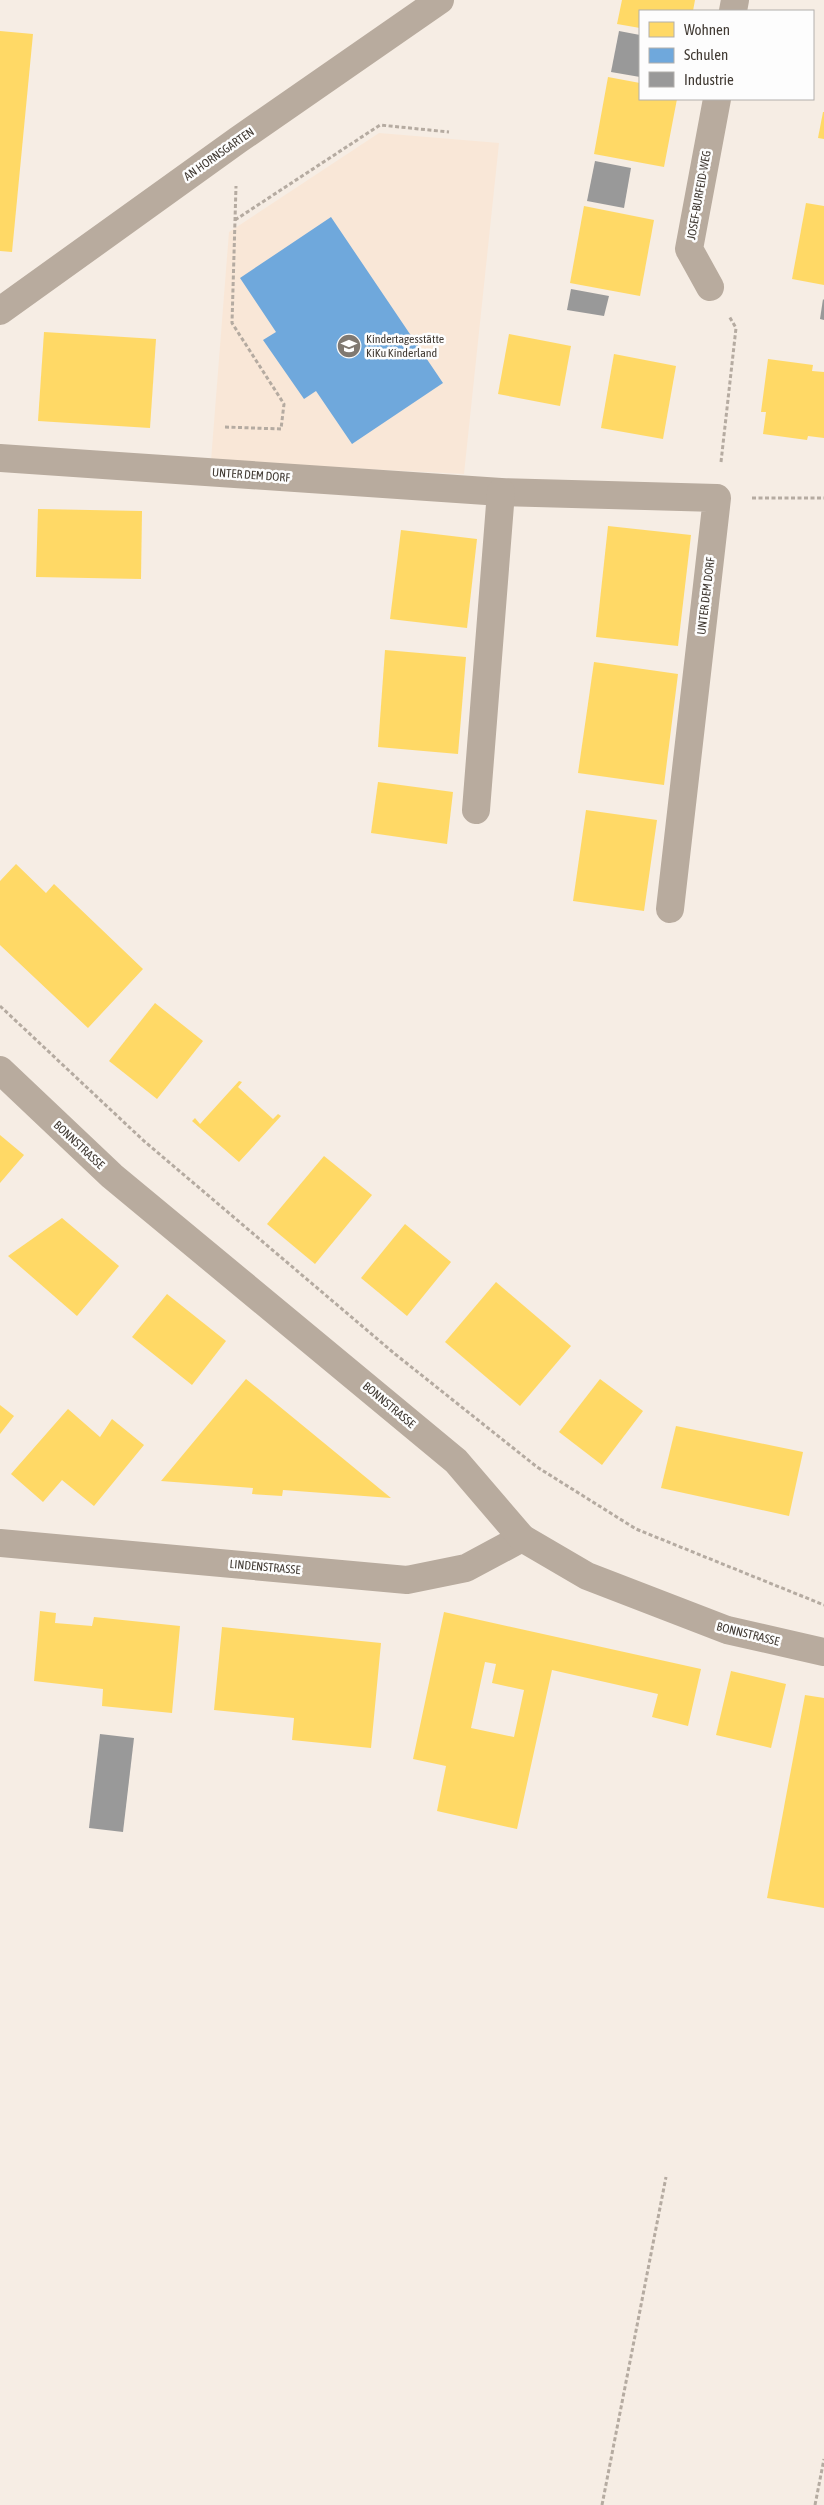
<svg xmlns="http://www.w3.org/2000/svg" width="824" height="2505" viewBox="0 0 824 2505" font-family="'Asap Condensed',sans-serif">
<style>
.built{fill:#f9e7d7}
.homes{fill:#ffd966;fill-rule:evenodd}
.schools{fill:#6fa8dc}
.industry{fill:#999}
.lines{fill:none;stroke-linecap:round;stroke-linejoin:round}
.path{stroke:#b5aba1;stroke-width:3;stroke-dasharray:4 2.5;stroke-linecap:butt}
.minor{stroke:#b8ab9e;stroke-width:28}
.tertiary{stroke:#b8ab9e;stroke-width:28}
.labels{text-anchor:middle;stroke-width:5;stroke-linejoin:round;paint-order:stroke}
.street-label{font-size:12px;fill:#413a33;stroke:#fdfdfd}
.poi-label{font-size:12px;fill:#413a33;stroke:#fdfdfd;text-anchor:start}
</style>
<rect width="100%" height="100%" fill="#f6ede4"/>
<polygon class="built" points="379,133 499,143 464,474 211,461 229,232"/>
<g class="homes">
<polygon points="622,0 695,0 693,11 640,11 640,28 617,24"/>
<polygon points="0,31 33,34 12,252 0,251"/>
<polygon points="608,77 640,83 640,99 677,99 664,167 594,154"/>
<polygon points="823,112 824,112 824,139 818,138"/>
<polygon points="806,203 824,206 824,285 792,279"/>
<polygon points="584,206 654,220 640,296 570,283"/>
<polygon points="44,332 156,339 150,428 38,421"/>
<polygon points="509,334 571,346 560,406 498,394"/>
<polygon points="614,354 676,366 663,439 601,428"/>
<polygon points="768,359 813,365 812,371 824,372 824,438 808,436 807,440 763,434 766,412 761,412"/>
<polygon points="38,509 142,511 141,579 36,577"/>
<polygon points="608,526 691,535 678,646 596,637"/>
<polygon points="401,530 477,539 467,628 390,619"/>
<polygon points="385,650 466,657 458,754 378,747"/>
<polygon points="594,662 678,674 664,785 578,773"/>
<polygon points="378,782 453,792 447,844 371,833"/>
<polygon points="586,810 657,820 644,911 573,901"/>
<polygon points="16,864 46,893 54,884 143,969 88,1028 0,945 0,881"/>
<polygon points="155,1003 203,1041 157,1099 109,1061"/>
<polygon points="239,1081 242,1082 238,1087 273,1119 278,1114 281,1116 239,1162 192,1121 195,1118 200,1124"/>
<polygon points="0,1135 24,1155 0,1183"/>
<polygon points="324,1156 372,1195 315,1264 267,1224"/>
<polygon points="62,1218 119,1266 77,1316 8,1256"/>
<polygon points="405,1224 451,1262 407,1316 361,1278"/>
<polygon points="496,1282 571,1346 520,1406 445,1342"/>
<polygon points="167,1294 226,1341 192,1385 132,1337"/>
<polygon points="246,1379 391,1498 283,1490 282,1496 252,1494 253,1488 161,1481"/>
<polygon points="600,1379 643,1411 602,1465 559,1432"/>
<polygon points="0,1405 14,1416 0,1434"/>
<polygon points="68,1409 100,1437 112,1419 144,1445 94,1506 62,1480 43,1502 11,1474"/>
<polygon points="676,1426 803,1452 789,1516 661,1488"/>
<polygon points="40,1611 56,1613 55,1623 92,1626 94,1617 180,1626 172,1713 102,1706 103,1689 34,1681"/>
<path d="M444 1612 701 1669 688 1726 652 1717 658 1694 552 1670 517 1829 437 1811 446 1766 413 1759ZM485 1662 496 1664 492 1683 524 1690 514 1737 471 1728Z"/>
<polygon points="222,1627 381,1643 371,1748 292,1740 294,1718 214,1710"/>
<polygon points="731,1671 786,1684 771,1748 716,1735"/>
<polygon points="805,1695 824,1698 824,1908 767,1898"/>
</g>
<polygon class="schools" points="331,217 443,383 352,444 316,391 304,399 263,340 276,332 240,278"/>
<g class="industry">
<polygon points="619,31 640,35 640,77 611,72"/>
<polygon points="595,161 631,168 624,208 587,201"/>
<polygon points="571,289 609,296 604,316 567,310"/>
<polygon points="823,299 824,300 824,320 820,319"/>
<polygon points="100,1734 134,1738 123,1832 89,1828"/>
</g>
<g class="lines">
<g class="path">
<polyline points="235,220 380,125 449,132"/>
<polyline points="225,427 281,429 284,404 232,323 236,186"/>
<polyline points="721,462 736,328 729,316"/>
<polyline points="752,498 824,498"/>
<polyline points="0,1006 144,1141 395,1354 537,1467 636,1529 824,1605"/>
<polyline points="602,2505 666,2177"/>
<polyline points="815,2505 824,2459"/>
</g>
<g class="minor">
<polyline points="733,11 735,0"/>
<polyline points="710,287 689,249 717,99"/>
<polyline points="0,311 238,140 440,0"/>
<polyline points="0,458 501,492 717,498 670,909"/>
<polyline points="476,810 501,492"/>
<polyline points="0,1543 407,1580 466,1568 522,1538"/>
</g>
<polyline class="tertiary" points="0,1070 112,1176 456,1461 522,1538 587,1576 727,1630 824,1652"/>
</g>
<defs>
<g id="school-disc" transform="scale(1.25)"><circle r="9.5" fill="#807971" stroke="#fdfdfd"/><path d="M0-5L7-2L0 1L-7-2ZM-4 1L0 2.5L4 1V4Q0 6-4 4Z" fill="#fff"/></g>
</defs>
<g fill-rule="evenodd">
<use href="#school-disc" x="349" y="346"/>
</g>
<g class="labels">
<g class="street-label">
<text transform="translate(219 154) rotate(-35)" y="4">AN HORNSGARTEN</text>
<text transform="translate(699 195) rotate(-80)" y="4">JOSEF-BURFEID-WEG</text>
<text transform="translate(251 475) rotate(4)" y="4">UNTER DEM DORF</text>
<text transform="translate(706 596) rotate(-83)" y="4">UNTER DEM DORF</text>
<text transform="translate(79 1145) rotate(43)" y="4">BONNSTRASSE</text>
<text transform="translate(389 1405) rotate(40)" y="4">BONNSTRASSE</text>
<text transform="translate(265 1567) rotate(5)" y="4">LINDENSTRASSE</text>
<text transform="translate(748 1634) rotate(14)" y="4">BONNSTRASSE</text>
</g>
<g class="poi-label">
<text x="366" y="343">Kindertagesstätte<tspan x="366" dy="14">KiKu Kinderland</tspan></text>
</g>
</g>
<rect x="639" y="10" width="175" height="90" fill="#fdfdfd" stroke="#b2afac"/>
<rect x="649" y="22" width="25" height="15" fill="#ffd966" stroke="#b2afac"/>
<text x="684" y="35" font-size="15" fill="#413a33">Wohnen</text>
<rect x="649" y="48" width="25" height="15" fill="#6fa8dc" stroke="#b2afac"/>
<text x="684" y="60" font-size="15" fill="#413a33">Schulen</text>
<rect x="649" y="72" width="25" height="15" fill="#999999" stroke="#b2afac"/>
<text x="684" y="85" font-size="15" fill="#413a33">Industrie</text>
</svg>
